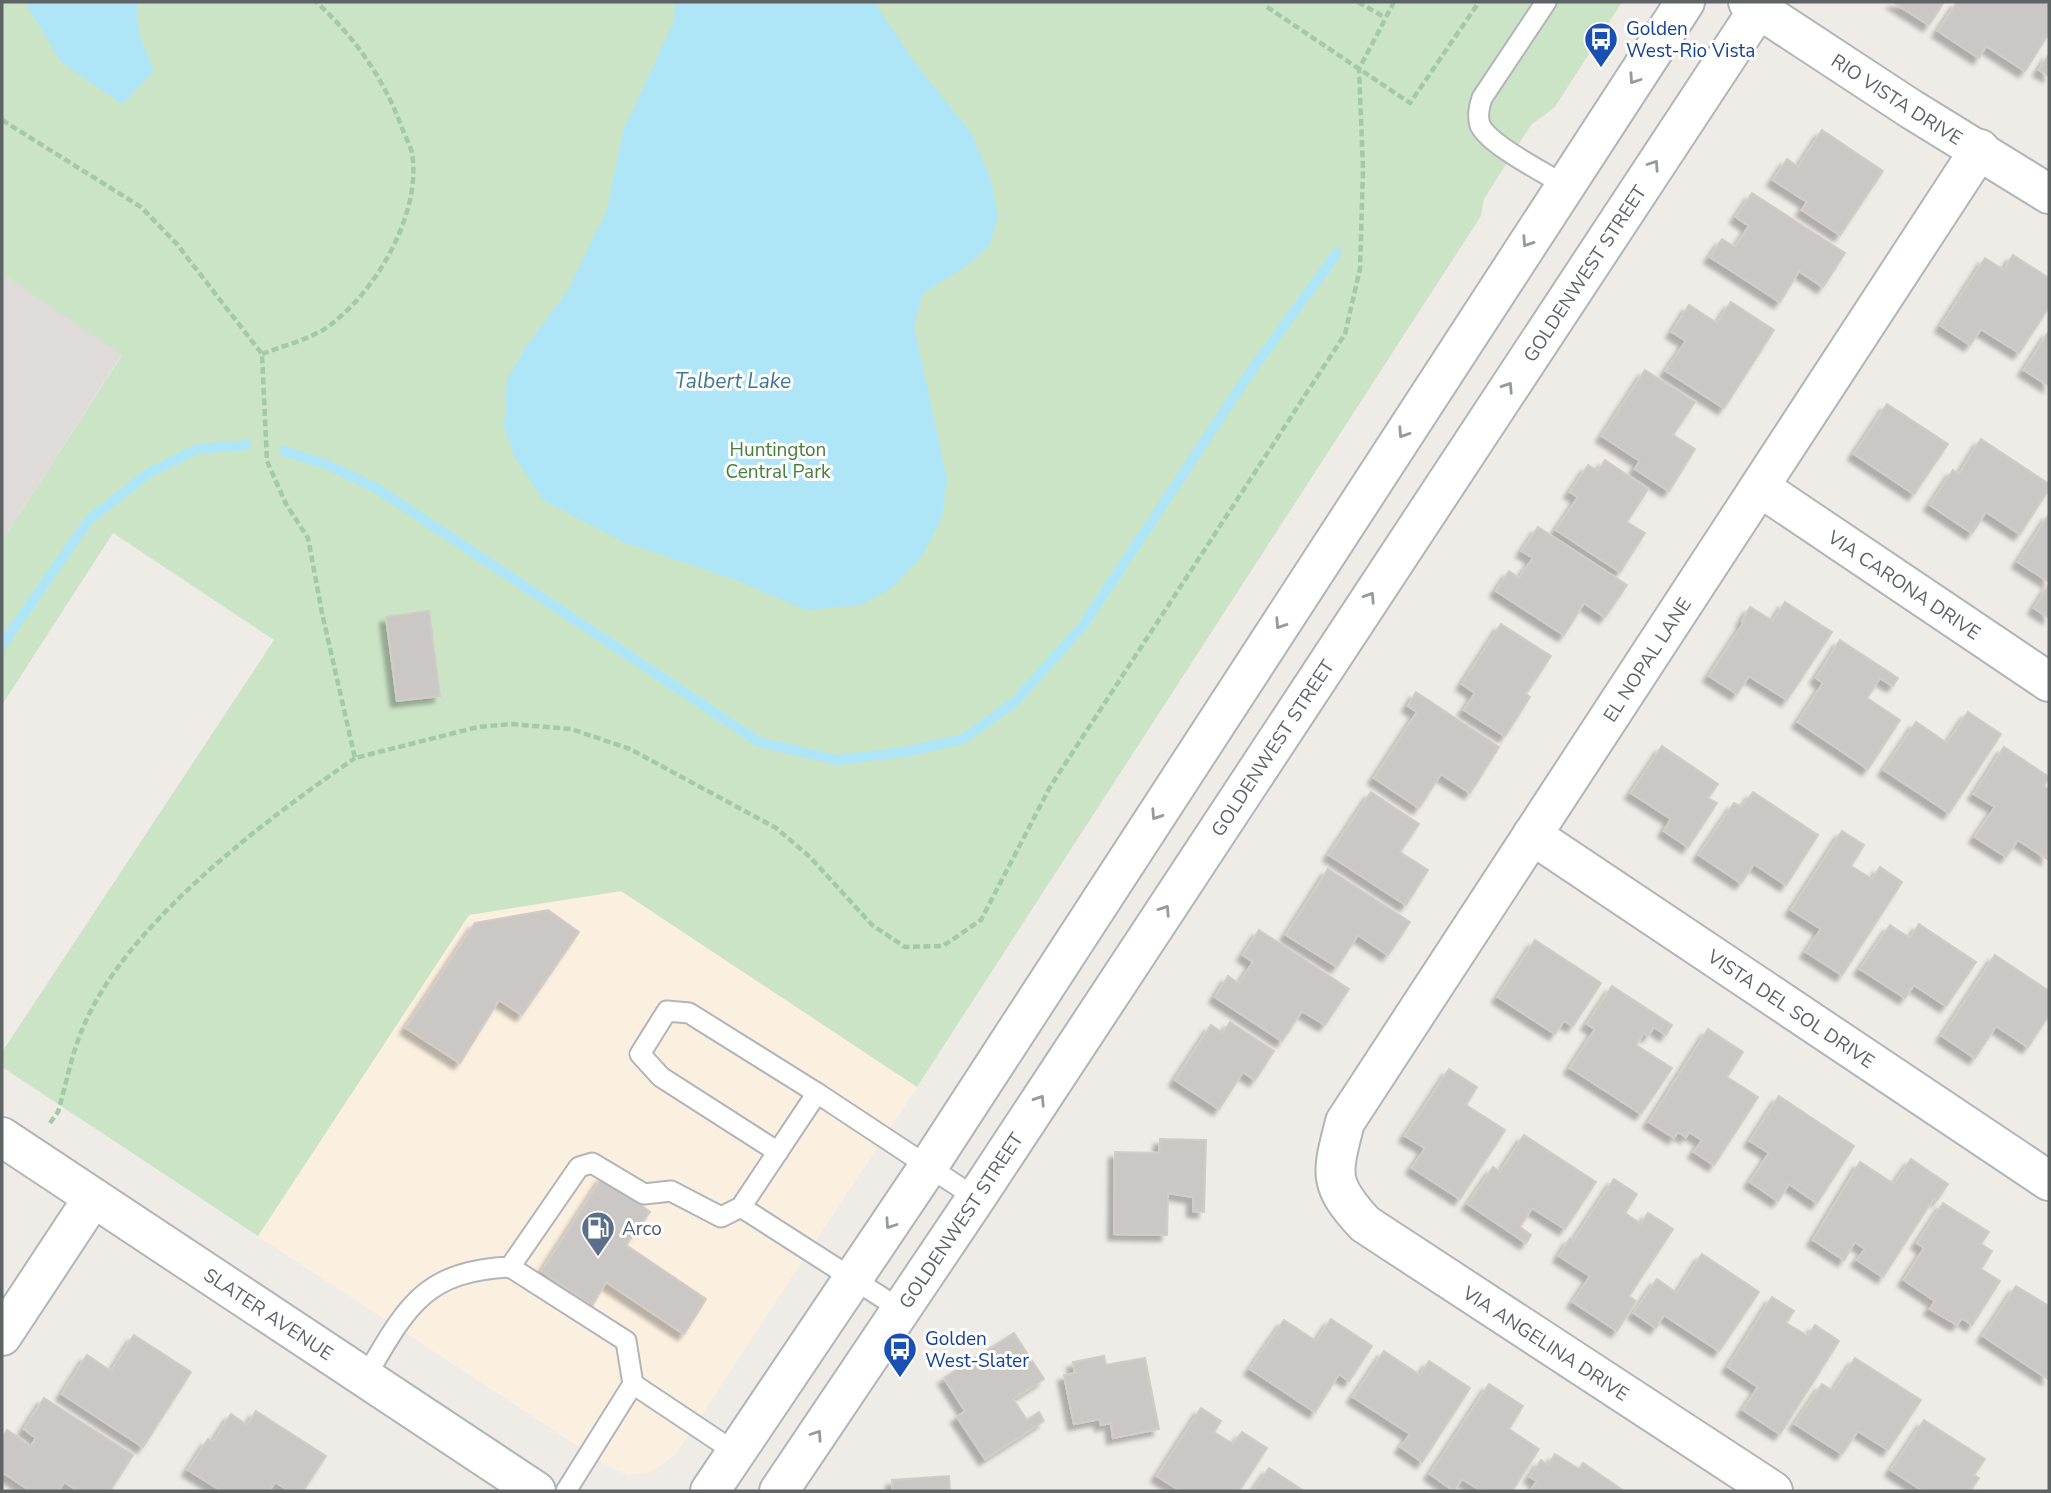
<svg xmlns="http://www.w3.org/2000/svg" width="2051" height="1493" viewBox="0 0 2051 1493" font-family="'Nunito Sans',sans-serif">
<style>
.commercial{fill:#fbf0e0}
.industrial{fill:#dedbd9}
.green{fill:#cbe4c6}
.water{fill:#aee6f8}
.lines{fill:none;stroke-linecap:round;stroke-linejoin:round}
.stream{stroke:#aee6f8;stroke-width:10}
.building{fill:#cbc7c4;stroke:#d3ccc6;stroke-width:2;filter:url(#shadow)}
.service-casing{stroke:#b2b5b8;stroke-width:23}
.minor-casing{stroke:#b2b5b8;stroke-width:42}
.tertiary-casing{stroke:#b2b5b8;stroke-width:42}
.secondary-casing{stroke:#b1b5b8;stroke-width:42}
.path{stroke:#a2caa6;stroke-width:4.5;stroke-dasharray:7 3.5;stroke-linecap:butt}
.service{stroke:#fff;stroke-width:19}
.minor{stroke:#fff;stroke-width:38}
.tertiary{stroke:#fff;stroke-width:38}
.secondary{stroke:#fff;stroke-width:38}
.oneway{stroke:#969a9c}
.labels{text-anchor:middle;stroke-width:6;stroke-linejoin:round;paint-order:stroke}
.transit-label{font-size:19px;fill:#164399;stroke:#fff;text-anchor:start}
.street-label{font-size:19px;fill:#5e6366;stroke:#fff}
.park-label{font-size:19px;fill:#457f3c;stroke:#fff}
.service-label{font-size:19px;fill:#4e5e75;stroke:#fff;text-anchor:start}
.water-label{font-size:21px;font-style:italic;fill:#417790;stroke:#fff}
</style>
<defs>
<filter id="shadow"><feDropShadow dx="-6" dy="6" stdDeviation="2" flood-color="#0004"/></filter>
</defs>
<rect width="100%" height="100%" fill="#efece7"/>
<polygon class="commercial" points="621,891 917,1087 675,1455 651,1472 628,1475 610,1467 258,1236 469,915"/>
<polygon class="industrial" points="2,274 122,354 2,541"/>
<polygon class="green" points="2,2 1622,2 1555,107 1531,125 1484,199 1481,216 917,1087 621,891 469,915 258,1236 2,1067 2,1052 274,640 113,533 2,705 2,541 122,355 2,274"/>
<g class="water">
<polygon points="25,2 137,2 139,33 154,71 122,104 61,62"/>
<polygon points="675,2 874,2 913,60 972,134 991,180 998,216 990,244 968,265 923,293 914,326 947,479 942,517 923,555 892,588 861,605 806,610 736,580 623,542 543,500 514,456 504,426 507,379 529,342 567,292 607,210 623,131 674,21"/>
</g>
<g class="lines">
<g class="stream">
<polyline points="284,451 328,465 378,489 759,742 837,760 905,752 963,739 1015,702 1084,624 1249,374 1337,253"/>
<polyline points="2,645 89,520 147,474 197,449 247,445"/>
</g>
</g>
<g class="building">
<polygon points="1893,2 1944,2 1929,25"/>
<polygon points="1957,2 2049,2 2049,33 2025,71 1986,46 1979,58 1938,31"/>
<polygon points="2049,54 2049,76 2039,70"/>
<polygon points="1822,130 1883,171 1840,235 1802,210 1807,202 1773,180 1787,159 1798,167"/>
<polygon points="1752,193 1845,253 1823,287 1799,271 1780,302 1710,257 1722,239 1735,247 1749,226 1736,217"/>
<polygon points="2013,255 2049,278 2049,307 2019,353 1981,329 1970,345 1941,326 1985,258 2004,270"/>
<polygon points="1731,302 1774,330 1724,408 1666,371 1686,341 1672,332 1689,305 1717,323"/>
<polygon points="2049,331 2049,386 2024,370"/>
<polygon points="1645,370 1695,402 1673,435 1695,449 1669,491 1635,469 1640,461 1602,436"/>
<polygon points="1887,404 1948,444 1914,494 1854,454"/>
<polygon points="1981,439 2049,484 2049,489 2020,534 1986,512 1972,533 1930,505 1953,470 1959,474"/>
<polygon points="1605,460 1648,489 1627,522 1645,533 1620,572 1556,530 1578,497 1570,492 1588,465 1598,471"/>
<polygon points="2049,514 2049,582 2018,562"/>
<polygon points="1538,527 1627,585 1605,617 1584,603 1564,635 1496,591 1509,571 1519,578 1533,558 1522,551"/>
<polygon points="2049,584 2049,618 2034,608"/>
<polygon points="1785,602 1832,632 1787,700 1749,676 1737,694 1709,676 1744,622 1742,621 1750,607 1773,621"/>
<polygon points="429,611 440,696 397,701 386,617"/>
<polygon points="1501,624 1551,656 1526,694 1530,697 1505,736 1464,710 1475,693 1462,684"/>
<polygon points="1840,640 1898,678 1893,686 1880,678 1867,698 1900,720 1868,769 1798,722 1823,683 1816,678"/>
<polygon points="1416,692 1499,747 1470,793 1441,774 1419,808 1374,778 1417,712 1408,706"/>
<polygon points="1968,712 2001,734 1949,813 1884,770 1916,722 1947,743"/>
<polygon points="1662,746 1718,784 1708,798 1717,803 1688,847 1664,831 1671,819 1631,793"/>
<polygon points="2004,747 2049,777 2044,786 2049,790 2047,859 2018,840 2006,857 1975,837 1995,807 1974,794"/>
<polygon points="1371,792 1419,824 1400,852 1428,870 1406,905 1329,855"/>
<polygon points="1753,792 1818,835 1786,885 1754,864 1741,883 1699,855 1734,803 1742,807"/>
<polygon points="1842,831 1864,845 1851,866 1872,879 1880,867 1902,882 1842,975 1806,952 1821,929 1791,910"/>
<polygon points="1328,869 1410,922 1388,955 1358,935 1337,967 1286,935"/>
<polygon points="548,910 579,932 522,1015 499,1000 460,1063 406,1028 475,923"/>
<polygon points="1919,924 1976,962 1946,1006 1914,985 1905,998 1860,969 1890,925 1910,938"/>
<polygon points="1259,930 1349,989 1325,1025 1302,1011 1282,1041 1215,997 1228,976 1239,984 1253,962 1243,955"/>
<polygon points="1535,940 1601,983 1573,1026 1564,1021 1555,1034 1498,997"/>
<polygon points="1995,955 2049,991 2049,1015 2028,1047 1996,1026 1975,1058 1942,1036"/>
<polygon points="1612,986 1672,1025 1666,1035 1654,1027 1648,1036 1644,1033 1636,1045 1672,1068 1641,1114 1570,1068 1595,1029 1587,1024"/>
<polygon points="1230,1022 1274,1051 1255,1080 1243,1072 1219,1109 1175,1080 1211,1025 1223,1033"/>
<polygon points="1708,1029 1743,1052 1727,1077 1758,1097 1714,1165 1694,1152 1702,1140 1689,1132 1686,1137 1678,1132 1674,1138 1649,1122"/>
<polygon points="1449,1069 1477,1087 1466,1105 1505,1130 1460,1199 1412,1168 1425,1148 1405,1136"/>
<polygon points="1779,1096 1854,1146 1817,1203 1789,1184 1778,1201 1750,1182 1769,1153 1750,1141"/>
<polygon points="1524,1135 1596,1182 1565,1229 1532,1208 1520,1227 1531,1235 1526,1243 1468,1204 1493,1167 1500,1172"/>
<polygon points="1160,1139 1206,1140 1204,1212 1193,1211 1193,1197 1168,1193 1167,1235 1114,1234 1115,1152 1159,1153"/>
<polygon points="1911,1159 1948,1184 1937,1200 1934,1198 1883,1277 1857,1260 1865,1249 1855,1242 1844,1260 1813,1240 1860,1162 1894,1184"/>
<polygon points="603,1176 650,1212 626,1245 706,1299 684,1334 606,1282 592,1306 542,1271"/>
<polygon points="1614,1179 1637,1194 1625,1213 1641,1224 1648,1213 1673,1229 1629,1296 1636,1301 1617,1331 1573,1302 1590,1276 1559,1256 1570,1238 1573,1241"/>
<polygon points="1943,1203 1989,1232 1981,1244 1992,1251 1981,1269 2000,1281 1972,1325 1962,1318 1957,1325 1930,1309 1935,1301 1904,1280 1924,1248 1917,1243"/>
<polygon points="1702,1254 1759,1292 1719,1351 1664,1315 1656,1328 1634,1313 1657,1279 1677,1293"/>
<polygon points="2016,1286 2049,1306 2048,1379 1983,1336"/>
<polygon points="1772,1297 1794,1311 1786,1323 1808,1336 1815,1325 1839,1341 1780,1434 1743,1410 1758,1387 1728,1367"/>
<polygon points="1331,1319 1372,1346 1349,1381 1339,1374 1315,1412 1250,1369 1284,1320 1316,1341"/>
<polygon points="1014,1333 1044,1379 1013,1399 1027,1420 1039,1412 1044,1421 985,1459 957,1417 965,1411 944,1378"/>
<polygon points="134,1335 191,1372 143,1447 62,1394 87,1355 111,1371"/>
<polygon points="1384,1351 1420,1375 1429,1361 1470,1388 1422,1462 1401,1447 1410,1434 1353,1397"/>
<polygon points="1104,1356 1106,1365 1145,1358 1159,1429 1113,1438 1111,1423 1101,1425 1100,1419 1074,1424 1064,1375 1075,1373 1073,1362"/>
<polygon points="1855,1358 1921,1400 1888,1450 1858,1431 1842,1454 1795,1424 1822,1384 1833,1391"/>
<polygon points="1489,1384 1523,1406 1509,1429 1539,1449 1512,1491 1482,1491 1462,1479 1454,1491 1430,1474"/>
<polygon points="44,1398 133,1455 110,1491 79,1491 64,1482 58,1491 31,1491 2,1472 2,1438 7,1430 31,1446 36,1438 24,1429"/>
<polygon points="1201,1408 1221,1421 1214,1432 1233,1444 1242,1432 1267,1448 1239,1491 1181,1491 1157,1476"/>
<polygon points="256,1411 326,1456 303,1491 290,1491 275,1482 269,1491 222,1491 188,1470 208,1439 213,1442 231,1414 247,1425"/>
<polygon points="1924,1420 1985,1459 1974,1475 1979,1478 1970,1491 1923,1491 1891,1470"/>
<polygon points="1555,1454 1579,1469 1583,1463 1624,1491 1530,1491 1537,1481 1530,1477 1541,1460 1548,1465"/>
<polygon points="1269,1468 1304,1491 1253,1491"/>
<polygon points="949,1476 950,1491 893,1491 892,1480"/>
</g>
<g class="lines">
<g class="service-casing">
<g id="service">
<path d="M1546 2 1482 98C1479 107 1477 116 1480 125 1489 145 1544 172 1564 185"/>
<polyline points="778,1152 661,1077 640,1054 667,1011 689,1013 817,1093"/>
<polyline points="741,1207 900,1309"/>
<polyline points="510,1267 626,1341 633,1384 566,1491"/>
<path d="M365 1378C406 1308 423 1271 510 1267L579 1167 592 1163 644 1194 671 1191 721 1217 741 1207 817 1093 976 1198"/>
<polyline points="633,1384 735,1452"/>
</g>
</g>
<g class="minor-casing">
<g id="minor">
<path id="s1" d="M1748 2 1911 109 2049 194"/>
<path id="s2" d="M1761 488 2049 682"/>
<path id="s3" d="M1532 835 2049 1181"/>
<polyline points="2,1336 93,1198"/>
<path id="s4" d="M1773 1491 1365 1224C1327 1183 1332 1174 1345 1122L1980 149"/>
</g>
</g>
<g class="tertiary-casing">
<g id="tertiary">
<path id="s5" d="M2 1137 536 1491"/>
</g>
</g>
<g class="secondary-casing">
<g id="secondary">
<polyline points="710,1491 928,1167 1685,2"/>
<path id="s6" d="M779 1491 976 1198 1763 2"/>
</g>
</g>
<g class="path">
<polyline points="1358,2 1384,17"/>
<polyline points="1267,7 1410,103 1479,2"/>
<polyline points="2,120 141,207 176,243 262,354 267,461 286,504 308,538 322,613 355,758 478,727 511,724 571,729 630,749 776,828 810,857 872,925 905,947 943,946 981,920 1050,787 1345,334 1360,269 1363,169 1359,69 1394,2"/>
<path d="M262 354C282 346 308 340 326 328 375 294 422 214 412 153 410 145 405 136 402 128 384 79 355 37 316 2"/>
<path d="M50 1123 58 1112C66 1085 71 1056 82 1030 124 925 264 821 355 758"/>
</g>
<use href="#service" class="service"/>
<use href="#minor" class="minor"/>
<use href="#tertiary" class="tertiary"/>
<use href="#secondary" class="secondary"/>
</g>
<defs><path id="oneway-chevron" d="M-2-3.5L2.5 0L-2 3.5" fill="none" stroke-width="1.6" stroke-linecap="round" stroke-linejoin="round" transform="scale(1.75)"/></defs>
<g class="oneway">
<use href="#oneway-chevron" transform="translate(1634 79) rotate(124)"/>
<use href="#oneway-chevron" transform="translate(1654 165) rotate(-56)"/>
<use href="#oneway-chevron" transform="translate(1527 242) rotate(123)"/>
<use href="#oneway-chevron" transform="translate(1508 387) rotate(-57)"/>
<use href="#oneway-chevron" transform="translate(1403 433) rotate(123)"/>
<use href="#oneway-chevron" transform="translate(1370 597) rotate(-57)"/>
<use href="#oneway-chevron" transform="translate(1280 624) rotate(123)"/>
<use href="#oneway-chevron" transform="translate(1156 815) rotate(123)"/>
<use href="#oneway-chevron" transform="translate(1165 910) rotate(-57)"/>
<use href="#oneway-chevron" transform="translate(1040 1100) rotate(-57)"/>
<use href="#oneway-chevron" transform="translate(890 1224) rotate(124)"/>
<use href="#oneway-chevron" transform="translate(817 1435) rotate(-56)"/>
</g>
<defs>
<g id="bus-pin" transform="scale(1.75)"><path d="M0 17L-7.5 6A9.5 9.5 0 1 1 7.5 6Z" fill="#1a4fb4" stroke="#fff"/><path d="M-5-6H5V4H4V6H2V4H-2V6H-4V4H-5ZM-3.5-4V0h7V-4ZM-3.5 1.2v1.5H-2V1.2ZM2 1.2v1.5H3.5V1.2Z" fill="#fff"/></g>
<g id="fuel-pin" transform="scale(1.75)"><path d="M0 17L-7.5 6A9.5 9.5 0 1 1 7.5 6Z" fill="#5c6f8a" stroke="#fff"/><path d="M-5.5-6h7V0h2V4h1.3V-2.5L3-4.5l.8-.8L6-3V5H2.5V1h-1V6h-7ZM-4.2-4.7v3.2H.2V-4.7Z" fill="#fff"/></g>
</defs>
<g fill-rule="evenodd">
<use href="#bus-pin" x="1601" y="39"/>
<use href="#fuel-pin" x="598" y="1228"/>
<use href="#bus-pin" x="900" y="1349"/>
</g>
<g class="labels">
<g class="transit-label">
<text x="1626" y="35">Golden<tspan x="1626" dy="22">West-Rio Vista</tspan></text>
<text x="925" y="1345">Golden<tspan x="925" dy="22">West-Slater</tspan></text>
</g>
<g class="street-label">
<text dy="7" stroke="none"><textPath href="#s1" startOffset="178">RIO VISTA DRIVE</textPath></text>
<text dy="7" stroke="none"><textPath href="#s6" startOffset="1460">GOLDENWEST STREET</textPath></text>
<text dy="7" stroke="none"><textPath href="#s2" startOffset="173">VIA CARONA DRIVE</textPath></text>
<text dy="7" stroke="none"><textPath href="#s4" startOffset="1152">EL NOPAL LANE</textPath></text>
<text dy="7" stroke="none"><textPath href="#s6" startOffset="892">GOLDENWEST STREET</textPath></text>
<text dy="7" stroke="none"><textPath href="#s3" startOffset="312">VISTA DEL SOL DRIVE</textPath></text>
<text dy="7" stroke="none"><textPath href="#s6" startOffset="326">GOLDENWEST STREET</textPath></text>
<text dy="7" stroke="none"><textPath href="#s5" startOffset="320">SLATER AVENUE</textPath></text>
<text transform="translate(1546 1343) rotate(33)" y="7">VIA ANGELINA DRIVE</text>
</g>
<g class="park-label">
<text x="778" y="456">Huntington<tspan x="778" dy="22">Central Park</tspan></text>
</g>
<g class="service-label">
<text x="622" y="1235">Arco</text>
</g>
<g class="water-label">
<text x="733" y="388">Talbert Lake</text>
</g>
</g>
<rect width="2051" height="1493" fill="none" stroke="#5e6366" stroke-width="7"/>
</svg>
